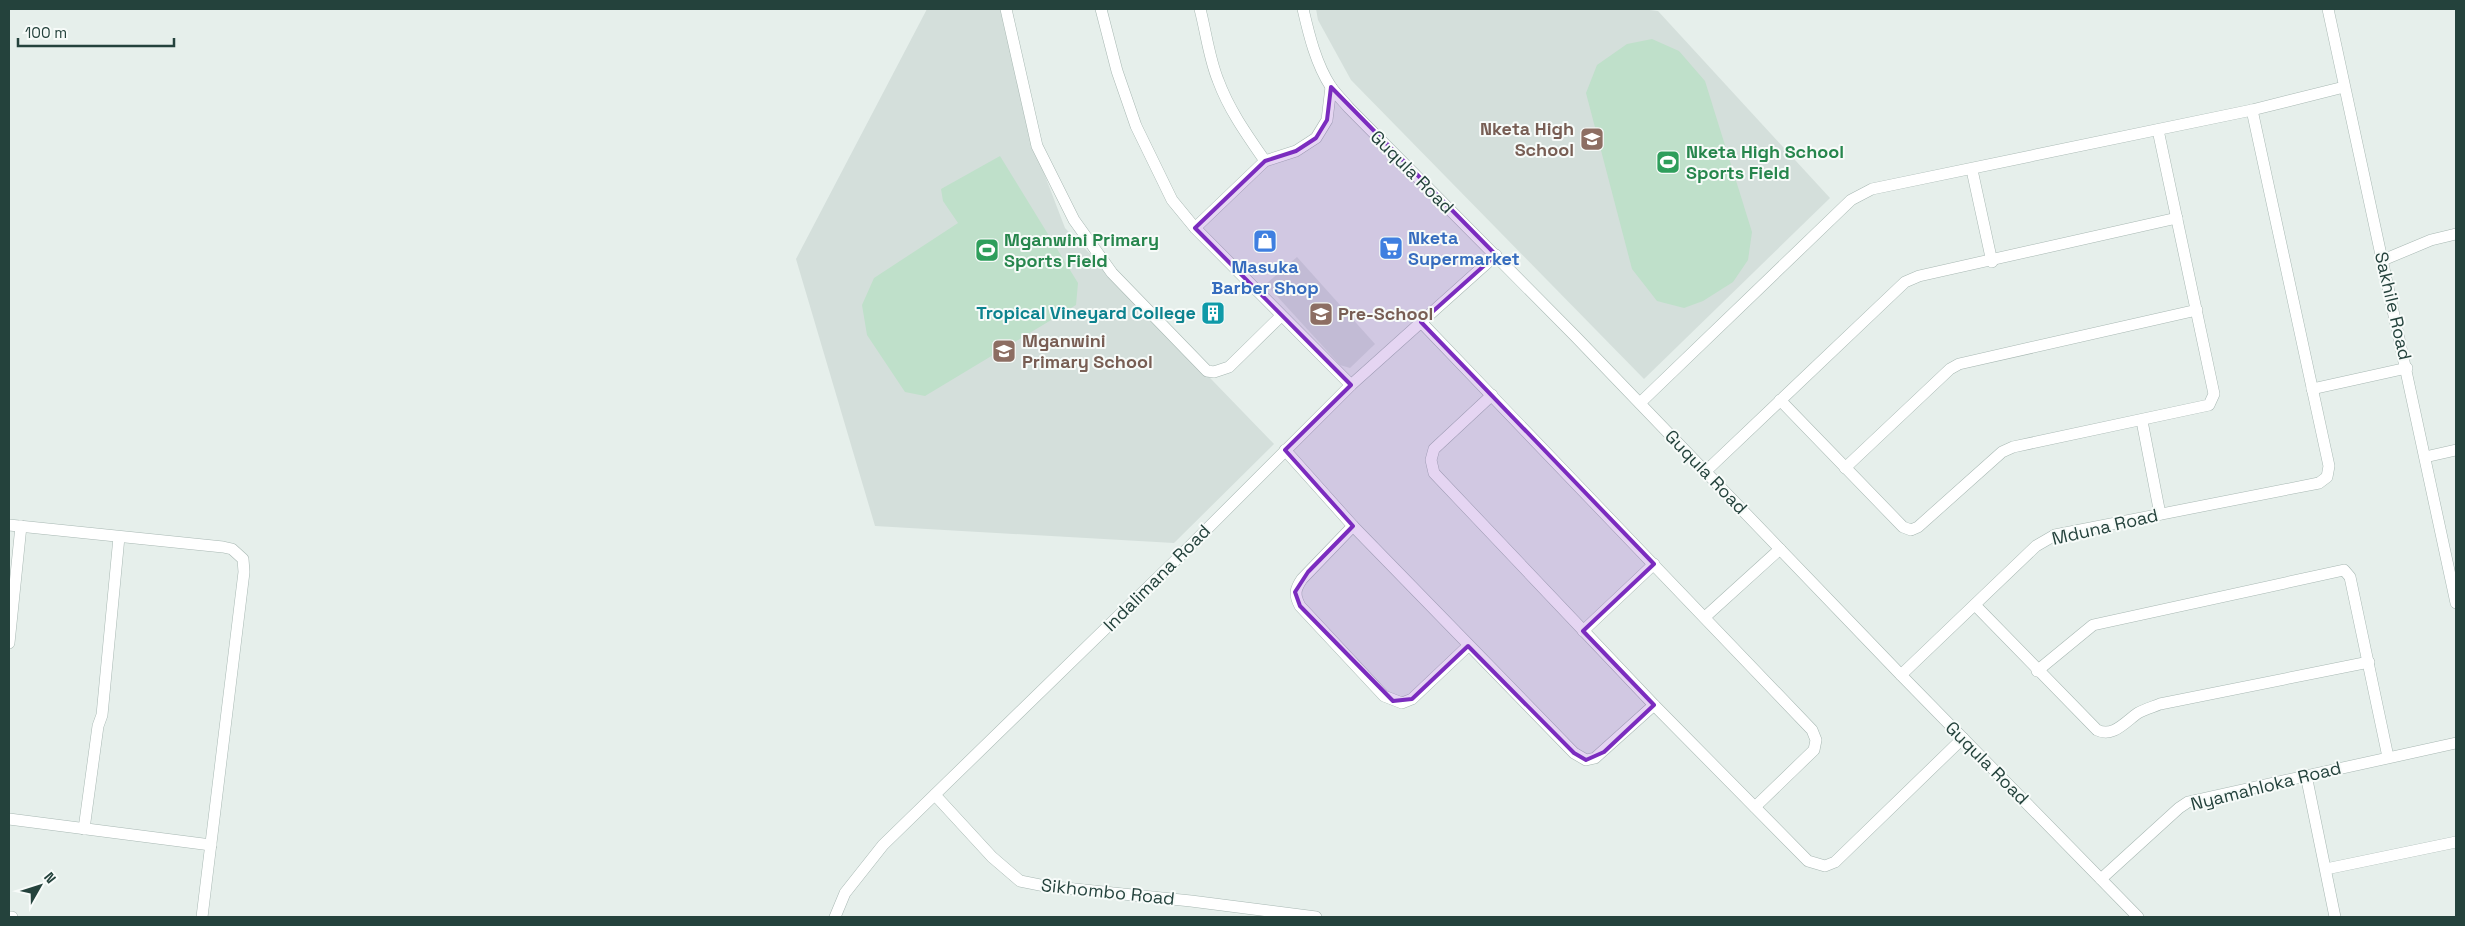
<svg xmlns="http://www.w3.org/2000/svg" width="2465" height="926" viewBox="0 0 2465 926" font-family="'Space Grotesk',sans-serif">
<style>
.built{fill:#d4dfdb}
.garden{fill:#bfe0ca}
.lines{fill:none;stroke-linecap:round;stroke-linejoin:round}
.street-casing{stroke:#a8b8b3;stroke-width:12}
.street{stroke:#fff;stroke-width:11}
.marked{fill:#7b2cbf;fill-opacity:0.2;stroke:#7b2cbf;stroke-width:4;stroke-linejoin:round}
.labels{text-anchor:middle;stroke-width:4;stroke-linejoin:round;paint-order:stroke}
.education-label{font-size:18px;font-weight:bold;fill:#785e54;stroke:#f7fbf9;text-anchor:start}
.leisure-label{font-size:18px;font-weight:bold;fill:#27864d;stroke:#f7fbf9;text-anchor:start}
.street-label{font-size:18px;fill:#24423c;stroke:#f7fbf9}
.shop-label{font-size:18px;font-weight:bold;fill:#366cbe;stroke:#f7fbf9;text-anchor:start}
.culture-label{font-size:18px;font-weight:bold;fill:#0d838f;stroke:#f7fbf9;text-anchor:end}
</style>
<rect width="100%" height="100%" fill="#e6efeb"/>
<g class="built">
<polygon points="927,9 1003,9 1034,147 1065,228 1274,444 1174,543 875,526 796,259"/>
<polygon points="1316,9 1641,9 1658,11 1830,198 1644,379 1351,80 1318,20"/>
<polygon points="1297,257 1375,344 1350,368 1340,365 1266,284"/>
</g>
<g class="garden">
<polygon points="1652,39 1679,51 1705,81 1752,232 1748,260 1733,282 1703,301 1684,308 1657,301 1632,269 1586,93 1597,65 1627,44"/>
<polygon points="1000,156 1078,283 1076,305 925,396 905,392 867,335 862,305 874,278 958,223 943,201 941,189"/>
</g>
<g class="lines">
<g class="street-casing">
<g id="street">
<polyline points="1006,9 1037,146 1074,220 1112,273 1207,371 1214,372 1229,367 1281,316"/>
<polyline points="1101,9 1117,71 1136,126 1172,200 1195,228 1351,385"/>
<path d="M1200 9C1206 32 1209 58 1218 80 1229 110 1247 135 1265 161"/>
<path d="M1303 9C1309 35 1316 64 1331 87 1336 94 1343 101 1349 108L1575 336 1901 675 2138 917"/>
<polyline points="2328,9 2456,603"/>
<polyline points="1972,170 1992,262"/>
<polyline points="1195,228 1265,161 1296,151 1316,138 1327,120 1331,87"/>
<polyline points="2383,260 2431,240 2456,234"/>
<polyline points="1421,322 1812,730 1816,740 1814,750 1755,807"/>
<polyline points="2312,389 2407,368"/>
<polyline points="1492,395 1434,449 1431,460 1434,473 1654,705 1808,861 1825,866 1835,862 1963,738"/>
<polyline points="1780,400 1903,527 1911,530 1918,527 2002,452 2013,447 2209,405 2214,394 2158,130"/>
<polyline points="1640,403 1851,200 1872,189 2252,110 2344,87"/>
<polyline points="2142,421 2160,514"/>
<polyline points="1285,450 1353,526 1574,753 1586,760 1595,758 1654,705"/>
<polyline points="2425,457 2456,450"/>
<polyline points="1845,468 1950,369 1959,364 2197,310"/>
<polyline points="1706,471 1905,282 1919,276 2177,218"/>
<polyline points="9,525 223,547 232,549 243,559 244,572 202,917"/>
<path d="M1353 526 1302 579C1295 589 1294 595 1300 606L1384 696 1402 703 1412 699 1468 646"/>
<path d="M1975 605 2097 730C2113 738 2125 722 2138 713 2145 709 2153 707 2160 704L2369 662"/>
<polyline points="1705,617 1780,549"/>
<polyline points="1583,631 1654,564"/>
<polyline points="9,643 21,526"/>
<polyline points="2037,671 2093,625 2344,570 2350,577 2388,757"/>
<polyline points="1901,675 2036,546 2055,535 2319,483 2327,477 2329,466 2252,110"/>
<polyline points="2306,775 2335,917"/>
<polyline points="935,795 992,857 1020,881 1045,886 1191,901 1316,917"/>
<polyline points="9,819 211,845"/>
<polyline points="84,829 98,726 102,715 119,537"/>
<polyline points="2326,869 2456,842"/>
<polyline points="2101,879 2179,808 2188,802 2456,743"/>
<polyline points="9,917 12,917"/>
<polyline points="835,917 845,893 883,845 1178,558 1351,385 1496,255"/>
</g>
</g>
<use href="#street" class="street"/>
</g>
<path class="marked" d="M1331 87 1496 255 1421 322 1654 564 1583 631 1654 705 1604 752 1586 760 1574 753 1468 646 1412 699 1393 701 1300 606 1295 592 1308 572 1353 526 1285 450 1351 385 1195 228 1265 161 1296 151 1316 138 1327 120Z"/>
<defs>
<g id="school-square" transform="scale(1.25)"><rect x="-9" y="-9" width="18" height="18" rx="4" fill="#8d6e63" stroke="#f7fbf9"/><path d="M0-5L7-2L0 1L-7-2ZM-4 1L0 2.5L4 1V4Q0 6-4 4Z" fill="#fff"/></g>
<g id="stadium-square" transform="scale(1.25)"><rect x="-9" y="-9" width="18" height="18" rx="4" fill="#2e9e5b" stroke="#f7fbf9"/><path d="M0-5a6.5 5 0 1 0 0 10a6.5 5 0 1 0 0-10ZM-3.5-1.8h7v3.6h-7Z" fill="#fff"/></g>
<g id="shop-square" transform="scale(1.25)"><rect x="-9" y="-9" width="18" height="18" rx="4" fill="#3f7fe0" stroke="#f7fbf9"/><path d="M-5-2.5h2.3a2.7 3.5 0 0 1 5.4 0H5L5.5 6h-11ZM-1.5-2.5h3a1.5 2.3 0 0 0-3 0Z" fill="#fff"/></g>
<g id="supermarket-square" transform="scale(1.25)"><rect x="-9" y="-9" width="18" height="18" rx="4" fill="#3f7fe0" stroke="#f7fbf9"/><path d="M-6-5.5h2.5l.6 2H6L4.5 2H-2.5L-4.4-4H-6ZM-1.5 3.2a1.3 1.3 0 1 0 .1 0ZM3 3.2a1.3 1.3 0 1 0 .1 0Z" fill="#fff"/></g>
<g id="building-square" transform="scale(1.25)"><rect x="-9" y="-9" width="18" height="18" rx="4" fill="#0f9aa8" stroke="#f7fbf9"/><path d="M-4-6H4V6H1V3H-1V6H-4ZM-2.5-4.3h1.7v1.8h-1.7ZM.8-4.3h1.7v1.8H.8ZM-2.5-1h1.7V.8h-1.7ZM.8-1h1.7V.8H.8Z" fill="#fff"/></g>
</defs>
<g fill-rule="evenodd">
<use href="#school-square" x="1592" y="139"/>
<use href="#stadium-square" x="1668" y="162"/>
<use href="#shop-square" x="1265" y="241"/>
<use href="#supermarket-square" x="1391" y="248"/>
<use href="#stadium-square" x="987" y="250"/>
<use href="#building-square" x="1213" y="313"/>
<use href="#school-square" x="1321" y="314"/>
<use href="#school-square" x="1004" y="351"/>
</g>
<g class="labels">
<g class="education-label">
<text x="1574" y="135" text-anchor="end">Nketa High<tspan x="1574" dy="21">School</tspan></text>
<text x="1338" y="320">Pre-School</text>
<text x="1022" y="347">Mganwini<tspan x="1022" dy="21">Primary School</tspan></text>
</g>
<g class="leisure-label">
<text x="1686" y="158">Nketa High School<tspan x="1686" dy="21">Sports Field</tspan></text>
<text x="1004" y="246">Mganwini Primary<tspan x="1004" dy="21">Sports Field</tspan></text>
</g>
<g class="street-label">
<text transform="translate(1412 172) rotate(45)" y="6">Guqula Road</text>
<text transform="translate(2393 306) rotate(77)" y="6">Sakhile Road</text>
<text transform="translate(1706 472) rotate(46)" y="6">Guqula Road</text>
<text transform="translate(2105 527) rotate(-13)" y="6">Mduna Road</text>
<text transform="translate(1157 578) rotate(-45)" y="6">Indalimana Road</text>
<text transform="translate(1987 763) rotate(45)" y="6">Guqula Road</text>
<text transform="translate(2266 786) rotate(-14)" y="6">Nyamahloka Road</text>
<text transform="translate(1108 892) rotate(6)" y="6">Sikhombo Road</text>
</g>
<g class="shop-label">
<text x="1408" y="244">Nketa<tspan x="1408" dy="21">Supermarket</tspan></text>
<text x="1265" y="273" text-anchor="middle">Masuka<tspan x="1265" dy="21">Barber Shop</tspan></text>
</g>
<g class="culture-label">
<text x="1196" y="319">Tropical Vineyard College</text>
</g>
</g>
<rect width="2465" height="926" fill="none" stroke="#24423c" stroke-width="20"/>
<g transform="translate(40 886) rotate(51)" stroke="#f7fbf9" stroke-width="4" paint-order="stroke">
<path d="M0-4L9 19L0 12L-9 19Z" fill="#24423c"/>
<text y="-8" font-size="14" font-weight="bold" text-anchor="middle" fill="#24423c">N</text>
</g>
<path d="M18 38v8h156v-8" fill="none" stroke="#24423c" stroke-width="2.5"/>
<text x="25" y="38" font-size="15" fill="#24423c" stroke="#f7fbf9" stroke-width="4" paint-order="stroke">100 m</text>
</svg>
